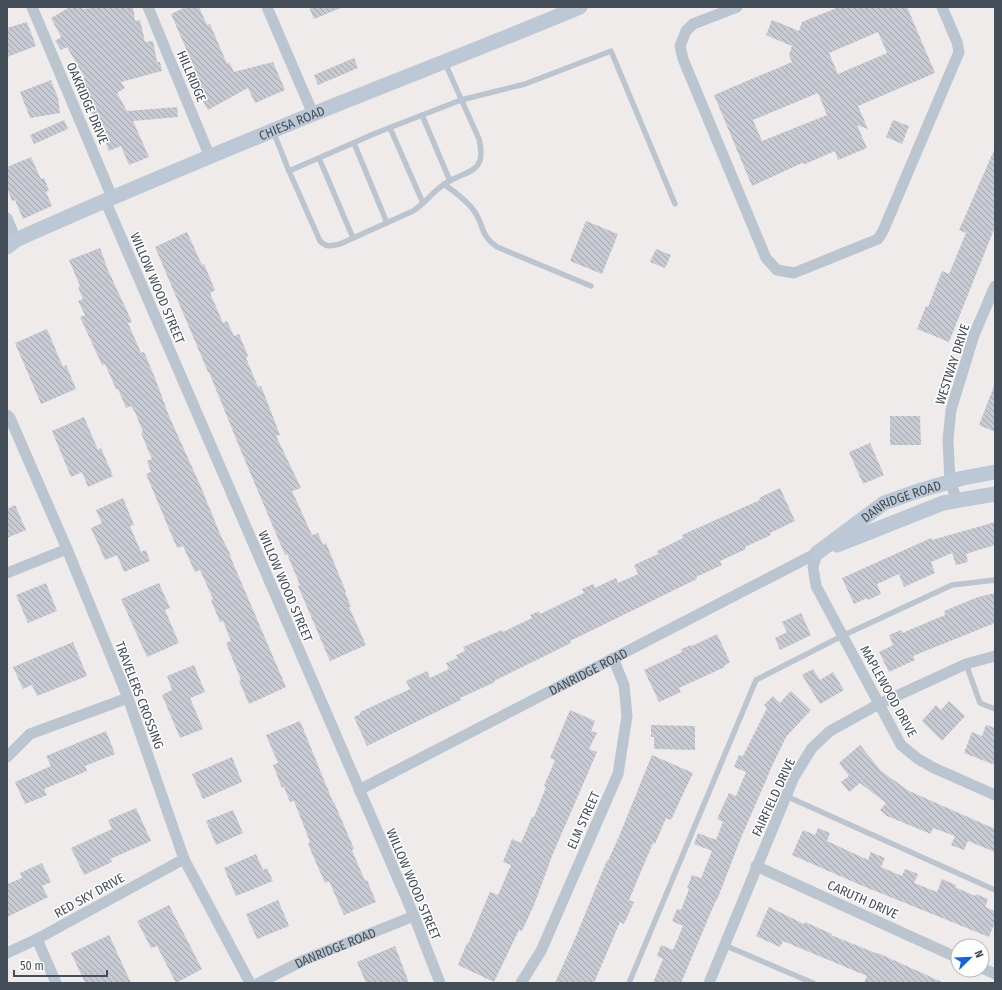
<svg xmlns="http://www.w3.org/2000/svg" width="1002" height="990" viewBox="0 0 1002 990" font-family="'Fira Sans Condensed',sans-serif">
<style>
.building{fill:url(#building-back-hatch);fill-rule:evenodd}
.lines{fill:none;stroke-linecap:round;stroke-linejoin:round}
.lane{stroke:#bbc5cf;stroke-width:5.5}
.street{stroke:#bbc5cf;stroke-width:11}
.secondary{stroke:#bdc8d6;stroke-width:15}
.labels{text-anchor:middle;stroke-width:3;stroke-linejoin:round;paint-order:stroke}
.street-label{font-size:13px;fill:#434e59;stroke:#fff}
</style>
<defs>
<pattern id="building-back-hatch" width="6" height="6" patternUnits="userSpaceOnUse"><rect width="6" height="6" fill="#c7cad2"/><path d="M-1 5l2 2M0 0l6 6M5-1l2 2" fill="none" stroke="#a3a6ad"/></pattern>
</defs>
<rect width="100%" height="100%" fill="#efebeb"/>
<g class="building">
<polygon points="70,7 82,7 83,9 98,7 133,7 135,21 140,20 145,42 153,41 157,62 160,62 162,71 121,82 125,88 117,93 127,111 177,107 178,117 133,121 149,157 129,165 121,146 109,151 105,142 107,141 91,112 89,113 83,104 88,101 76,83 85,78 67,47 61,50 55,41 61,37 51,18"/>
<polygon points="186,7 199,7 207,25 210,24 227,64 229,62 234,72 273,62 285,90 255,103 248,88 208,110 196,89 194,90 189,78 197,74 171,14"/>
<polygon points="309,7 343,7 314,19"/>
<path d="M839 7H907L935 73 858 106 868 129 857 125 867 148 838 160 835 151 805 164 802 163 752 186 714 95 792 62 789 55 792 46 766 35 772 20 799 31 802 22ZM878 32 887 53 838 74 829 53ZM818 93 827 115 762 141 753 120Z"/>
<polygon points="27,22 36,46 7,57 7,28"/>
<polygon points="354,58 358,68 318,85 314,75"/>
<polygon points="51,80 58,98 60,113 30,118 20,92"/>
<polygon points="64,120 68,129 34,144 30,135"/>
<polygon points="893,120 909,126 902,144 886,137"/>
<polygon points="995,148 995,227 949,342 917,329 926,306 928,307 942,271 949,274 966,233 959,230"/>
<polygon points="31,157 41,179 44,178 49,190 46,192 52,206 23,219 15,200 12,201 7,188 7,167"/>
<polygon points="586,221 618,234 602,274 570,261"/>
<polygon points="187,232 202,265 204,264 215,290 210,293 223,323 227,321 234,336 239,334 248,356 246,358 258,387 261,386 280,435 276,436 301,488 292,491 312,535 318,533 323,545 326,543 346,592 345,592 351,607 349,607 366,645 330,661 298,586 300,585 287,554 285,555 241,451 209,372 208,372 197,346 155,247"/>
<polygon points="100,248 108,270 132,322 128,323 141,353 144,352 155,378 169,416 201,487 220,534 231,556 230,556 286,687 249,704 239,681 241,680 226,643 231,641 223,621 220,622 211,600 213,599 200,570 195,572 183,546 177,548 146,474 151,472 147,461 152,459 141,433 143,432 135,412 131,406 126,408 118,389 116,389 105,364 102,365 80,317 85,315 78,301 83,299 78,287 80,286 69,260"/>
<polygon points="656,249 671,255 665,268 650,262"/>
<polygon points="47,329 63,367 66,365 76,389 41,404 15,343"/>
<polygon points="994,386 995,386 995,432 979,425"/>
<polygon points="890,416 920,416 921,445 890,445"/>
<polygon points="84,417 98,450 101,448 113,476 88,487 82,472 71,477 52,431"/>
<polygon points="870,443 884,475 863,484 849,452"/>
<polygon points="780,488 795,521 770,533 771,535 745,547 746,549 720,561 722,565 696,577 697,579 570,641 571,643 494,681 495,682 460,698 461,700 367,746 354,717 360,714 360,712 410,689 406,681 427,671 430,678 449,669 446,663 458,658 456,655 465,651 463,647 502,630 503,632 532,618 530,615 539,611 540,614 584,593 582,589 593,584 595,588 616,578 618,583 638,574 634,565 658,554 657,551 683,538 682,535 760,500 759,498"/>
<polygon points="123,498 134,525 130,526 141,552 146,550 150,561 124,572 117,555 105,560 91,528 102,523 96,510"/>
<polygon points="15,505 26,530 7,538 7,509"/>
<polygon points="995,522 995,545 966,554 968,562 956,565 952,553 931,562 935,573 904,587 899,574 877,584 881,594 868,600 867,598 854,604 842,578 931,538 932,540"/>
<polygon points="46,583 57,611 28,623 16,595"/>
<polygon points="159,583 170,608 165,610 179,643 147,657 121,599"/>
<polygon points="995,593 995,623 913,656 915,660 889,672 879,652 893,645 889,635 901,630 902,633 945,615 944,611 978,597"/>
<polygon points="801,613 811,635 780,650 775,638 787,632 782,622"/>
<polygon points="717,634 730,662 724,666 725,667 679,688 681,692 659,702 644,670 682,652 681,649 691,645 692,646"/>
<polygon points="73,642 87,676 37,696 32,685 23,689 13,667"/>
<polygon points="194,665 205,692 190,698 203,729 180,738 162,695 172,690 167,676"/>
<polygon points="813,669 820,680 833,672 844,690 820,704 802,675"/>
<polygon points="791,691 811,710 786,737 773,764 741,838 717,900 716,900 681,983 653,983 663,959 657,956 661,945 673,950 683,926 672,921 677,909 681,910 689,889 687,888 692,875 701,878 712,851 694,844 698,833 716,840 723,822 717,819 729,793 736,796 746,772 734,767 739,755 743,756 767,708 764,705 773,696 780,703"/>
<polygon points="949,701 965,716 942,741 922,721 936,705 941,710"/>
<polygon points="570,710 595,721 591,731 597,733 589,749 597,752 552,856 534,905 522,931 519,930 494,982 458,965 467,943 468,944 490,892 498,895 511,865 503,862 512,839 521,843 532,817 534,817 546,787 544,786 555,760 550,758"/>
<polygon points="300,721 333,802 334,802 354,849 352,850 365,881 367,880 376,902 344,915 329,881 325,883 317,865 308,844 310,842 294,801 290,802 284,787 282,788 273,765 278,763 266,735"/>
<polygon points="651,725 695,726 695,750 654,749 654,737 651,737"/>
<polygon points="986,725 995,728 995,765 964,753 972,732 982,736"/>
<polygon points="106,731 115,754 85,766 87,771 44,789 47,795 25,804 15,782 51,766 46,756"/>
<polygon points="860,745 881,771 909,791 995,829 995,852 968,841 964,850 951,845 955,836 933,828 931,834 887,816 880,810 886,803 860,783 849,792 841,782 849,776 839,763"/>
<polygon points="652,755 693,773 671,820 666,818 655,844 653,843 629,900 634,902 624,924 620,922 594,983 555,983 577,934 607,860 608,861 620,834"/>
<polygon points="232,757 242,782 203,799 192,774"/>
<polygon points="136,808 151,841 110,859 112,862 84,875 71,848 112,829 108,820"/>
<polygon points="233,810 243,833 216,845 206,821"/>
<polygon points="818,828 830,833 827,841 868,860 871,852 885,858 881,867 902,876 905,869 918,874 914,883 937,892 942,879 956,885 955,887 975,896 976,894 988,899 985,907 995,911 995,922 989,937 858,884 792,855 803,830 815,835"/>
<polygon points="256,854 263,870 267,868 273,881 236,896 224,868"/>
<polygon points="42,863 51,882 42,886 48,897 7,917 7,884 22,878 20,873"/>
<polygon points="278,900 289,926 257,939 246,914"/>
<polygon points="169,905 202,969 176,983 157,946 151,948 137,921"/>
<polygon points="769,907 804,924 805,922 832,934 831,935 878,954 878,953 944,983 864,983 867,976 783,941 780,947 756,936"/>
<polygon points="109,935 131,983 85,983 71,953"/>
<polygon points="395,946 409,983 366,983 357,962"/>
</g>
<g class="lines">
<g class="lane">
<polyline points="422,115 450,181"/>
<polyline points="390,128 423,203"/>
<path d="M273 131 289 171 320 241C327 248 331 246 340 244L413 211C424 204 432 193 443 185 465 169 488 176 479 139L445 63"/>
<polyline points="354,143 387,223"/>
<polyline points="319,158 353,238"/>
<polyline points="289,171 376,133 461,100 525,84 611,51 675,204"/>
<path d="M444 184C454 192 467 200 474 211 485 226 479 234 497 247L591 286"/>
<polyline points="966,664 980,703 995,709"/>
<polyline points="786,796 995,890"/>
<polyline points="724,945 813,983"/>
<polyline points="629,983 756,680 842,636 952,585 995,580"/>
</g>
<g class="street">
<polyline points="32,7 112,197"/>
<polyline points="148,7 210,157"/>
<polyline points="267,7 313,114"/>
<polyline points="737,7 693,24 686,31 680,46 683,59 766,258 777,270 794,273 878,239 883,231 959,52 957,42 942,7"/>
<polyline points="105,200 414,916 440,983"/>
<polyline points="7,218 16,240"/>
<polyline points="7,415 10,418 67,549 128,698 184,859 250,983"/>
<polyline points="957,500 950,482 948,439 951,410 974,335 995,286"/>
<polyline points="817,553 813,567 816,586 901,745 918,759 934,768 995,795"/>
<polyline points="7,573 67,549"/>
<polyline points="7,757 30,734 128,698"/>
<path id="s1" d="M359 790 817 553"/>
<polyline points="756,866 958,958"/>
<polyline points="37,939 56,983"/>
<polyline points="7,953 37,939 184,859"/>
<polyline points="982,968 995,974"/>
<path id="s2" d="M259 983 304 960 414 916"/>
<polyline points="521,983 541,951 618,774 627,716 624,685 613,658"/>
<polyline points="709,983 794,777 812,748 830,731 879,704 966,664 995,656"/>
</g>
<g class="secondary">
<path id="s3" d="M7 247 16 240C114 196 213 155 313 114 402 78 491 44 580 7"/>
<polyline points="837,545 943,503 995,494"/>
<path id="s4" d="M817 553 884 503 918 491 963 478 995 472"/>
</g>
</g>
<g class="labels">
<g class="street-label">
<text transform="translate(192 76) rotate(67)" y="5">HILLRIDGE</text>
<text transform="translate(88 103) rotate(67)" y="5">OAKRIDGE DRIVE</text>
<text dy="5" stroke="none"><textPath href="#s3" startOffset="311">CHIESA ROAD</textPath></text>
<text transform="translate(158 288) rotate(67)" y="5">WILLOW WOOD STREET</text>
<text transform="translate(952 364) rotate(-72)" y="5">WESTWAY DRIVE</text>
<text dy="5" stroke="none"><textPath href="#s4" startOffset="100">DANRIDGE ROAD</textPath></text>
<text transform="translate(286 586) rotate(67)" y="5">WILLOW WOOD STREET</text>
<text dy="5" stroke="none"><textPath href="#s1" startOffset="258">DANRIDGE ROAD</textPath></text>
<text transform="translate(889 691) rotate(61)" y="5">MAPLEWOOD DRIVE</text>
<text transform="translate(140 695) rotate(69)" y="5">TRAVELERS CROSSING</text>
<text transform="translate(773 797) rotate(-65)" y="5">FAIRFIELD DRIVE</text>
<text transform="translate(583 820) rotate(-66)" y="5">ELM STREET</text>
<text transform="translate(414 884) rotate(67)" y="5">WILLOW WOOD STREET</text>
<text transform="translate(89 895) rotate(-29)" y="5">RED SKY DRIVE</text>
<text transform="translate(863 899) rotate(24)" y="5">CARUTH DRIVE</text>
<text dy="5" stroke="none"><textPath href="#s2" startOffset="84">DANRIDGE ROAD</textPath></text>
</g>
</g>
<rect width="1002" height="990" fill="none" stroke="#434e59" stroke-width="16"/>
<g transform="translate(970 958) rotate(67)"><circle r="19" fill="#ffffff" stroke="#b4b8bd"/>
<path d="M0-3L7 15L0 10L-7 15Z" fill="#1265e1"/>
<text y="-6" font-size="11" font-weight="bold" text-anchor="middle" fill="#434e59">N</text>
</g>
<path d="M14 970v6h93v-6" fill="none" stroke="#434e59" stroke-width="2"/>
<text x="20" y="970" font-size="12" fill="#434e59" stroke="#ffffff" stroke-width="3" paint-order="stroke">50 m</text>
</svg>
